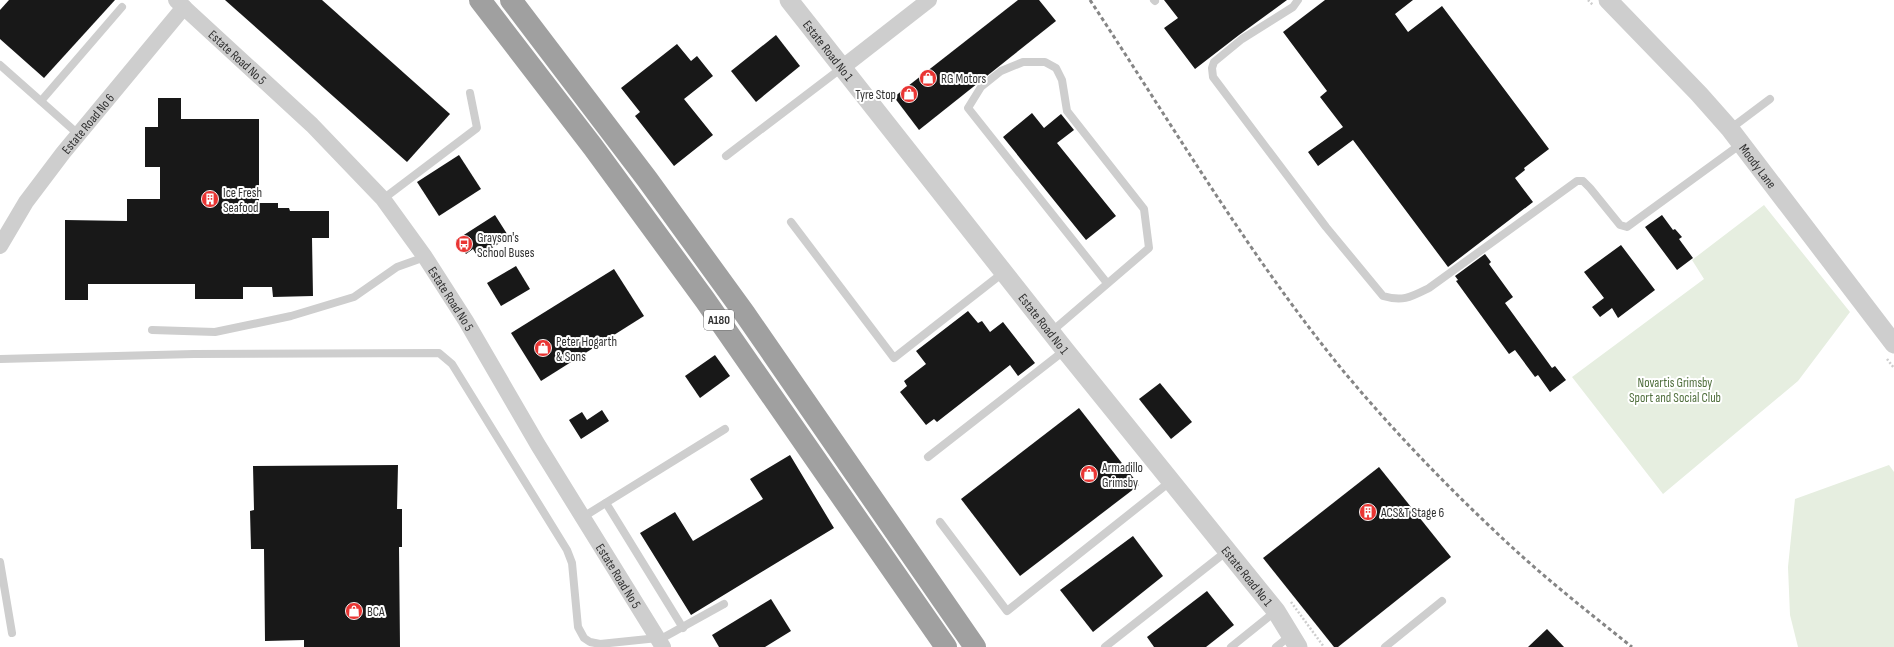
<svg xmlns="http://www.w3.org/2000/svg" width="1894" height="647" viewBox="0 0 1894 647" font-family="'Sofia Sans Condensed',sans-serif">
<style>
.green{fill:#e6eee0}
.building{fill:#181818}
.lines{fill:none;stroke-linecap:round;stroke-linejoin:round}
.path{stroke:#cecece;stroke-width:2.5;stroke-dasharray:2 2;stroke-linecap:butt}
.service{stroke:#cecece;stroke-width:8}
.minor{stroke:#cecece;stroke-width:16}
.tertiary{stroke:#cecece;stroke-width:19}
.trunk{stroke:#a0a0a0;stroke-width:22}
.rail{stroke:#868686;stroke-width:3;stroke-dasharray:4 3;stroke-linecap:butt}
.labels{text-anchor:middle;stroke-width:4;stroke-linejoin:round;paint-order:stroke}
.shield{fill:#fff;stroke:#6f6f6f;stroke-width:1}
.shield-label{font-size:12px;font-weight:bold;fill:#313131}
.street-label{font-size:13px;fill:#313131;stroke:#fff}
.poi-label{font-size:13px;fill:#313131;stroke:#fff;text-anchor:start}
.park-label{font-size:13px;fill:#506f3d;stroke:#fff}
</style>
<rect width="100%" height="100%" fill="#fff"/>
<g class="green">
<polygon points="1764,205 1850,312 1798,381 1663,494 1572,377 1704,279 1692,260"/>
<polygon points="1889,465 1894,472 1894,647 1798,647 1790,615 1788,567 1795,499"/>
</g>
<g class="building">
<polygon points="9,0 115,0 44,78 0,39 0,10"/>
<polygon points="225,0 322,0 450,114 407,162"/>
<polygon points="1018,0 1039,0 1056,21 919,130 894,97"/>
<polygon points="1164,0 1287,0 1239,35 1195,69 1164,28 1178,18"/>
<polygon points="1325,0 1413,0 1395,14 1408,32 1442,6 1549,149 1524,168 1525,170 1515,178 1533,202 1448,267 1353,140 1318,166 1308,152 1343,127 1320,97 1327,91 1283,32"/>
<polygon points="776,35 800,66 756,102 731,71"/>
<polygon points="677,44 691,61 697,56 713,76 684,99 713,135 674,166 635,116 640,112 621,88"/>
<polygon points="158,98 181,98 181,119 259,119 259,203 278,203 278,208 289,208 290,211 329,211 329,238 312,238 313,296 273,297 272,287 243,287 243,299 195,299 195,284 88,284 88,300 65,300 65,220 127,221 127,199 160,199 160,167 145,167 145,127 158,127"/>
<polygon points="1032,113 1044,128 1061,114 1074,130 1057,143 1116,216 1086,240 1003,137"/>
<polygon points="459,155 481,189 439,216 417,182"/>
<polygon points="495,215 509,237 478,257 473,249 466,254 456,240"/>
<polygon points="1662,215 1673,230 1675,229 1682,237 1679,239 1693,258 1677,270 1645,227"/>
<polygon points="1621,245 1655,290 1618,318 1612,308 1600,317 1592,307 1604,298 1584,272"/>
<polygon points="1485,254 1491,262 1489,264 1513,297 1505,303 1552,368 1555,366 1566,380 1550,392 1538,375 1535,377 1515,350 1509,354 1456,281 1458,280 1455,276"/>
<polygon points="516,266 530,289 501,306 487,283"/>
<polygon points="614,269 644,316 541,381 511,333"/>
<polygon points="968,311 978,323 982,321 990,332 1003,322 1035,363 1018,376 1010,365 937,422 934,419 926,425 900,392 907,386 904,381 926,364 916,351"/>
<polygon points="715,355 730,376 700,398 685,376"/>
<polygon points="1160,383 1192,422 1171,439 1139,399"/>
<polygon points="1079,408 1139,485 1020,576 961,499"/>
<polygon points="602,410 609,421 581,439 569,420 582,412 587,420"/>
<polygon points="790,455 834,528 691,615 640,533 675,512 693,541 763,499 750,479"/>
<polygon points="398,465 397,509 402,509 402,547 399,547 400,647 304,647 304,640 265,641 264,549 251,549 250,511 254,510 253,466"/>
<polygon points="1379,467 1451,557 1338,647 1334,647 1263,558"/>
<polygon points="1133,536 1163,576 1093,632 1060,590"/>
<polygon points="1207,591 1234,625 1206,647 1154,647 1147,637"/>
<polygon points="771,599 791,631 765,647 719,647 712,635"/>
<polygon points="1547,629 1564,647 1528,647"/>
</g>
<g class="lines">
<g class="path">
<polyline points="1588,0 1593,5"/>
<polyline points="1887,359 1894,368"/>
<polyline points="1291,602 1324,647"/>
</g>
<g class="service">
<polyline points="1154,0 1155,1"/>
<path d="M1298 0 1293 7 1242 39 1214 62 1212 68 1213 77 1326 227 1383 296C1403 302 1411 297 1429 288L1577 181H1583L1590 188 1620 225 1627 227 1741 144"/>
<polyline points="0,65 78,134"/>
<polyline points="41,101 122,7"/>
<polyline points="1730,129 1770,99"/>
<polyline points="726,156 843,67"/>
<polyline points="383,199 477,128 470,93"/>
<polyline points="791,222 894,358 1004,272"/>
<polyline points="152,330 215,332 291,316 354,297 397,267 425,257"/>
<polyline points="1051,332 1149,248 1144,209 1067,111 1062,80 1056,68 1045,62 1023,62 1001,71 981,87 968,108 1107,283"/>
<polyline points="0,359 194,354 439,353 452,364 567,550 572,563 578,627 584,638 590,642 600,644 658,638"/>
<polyline points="928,457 1065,350"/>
<polyline points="606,503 683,628"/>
<polyline points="583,517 725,429"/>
<polyline points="940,522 1007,611 1171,481"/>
<polyline points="0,562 12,633"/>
<polyline points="659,640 724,604"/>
<polyline points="1105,647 1227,551"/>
<polyline points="1231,647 1276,611"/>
<polyline points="1276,647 1291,635"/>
<polyline points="1385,647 1442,601"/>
</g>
<g class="minor">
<path id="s1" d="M176 0 312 125 383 199 425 257 466 321 538 445 663 647"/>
<polyline points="843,67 929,0"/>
<path id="s2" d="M0 246 26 202 63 153 184 7"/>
</g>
<g class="tertiary">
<path id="s3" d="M789 0 1065 350 1276 611 1298 647"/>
<path id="s4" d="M1608 0 1699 94 1730 129 1894 344"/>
</g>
<g class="trunk">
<polyline points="480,0 593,147 705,300 946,647"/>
<polyline points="511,0 647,179 745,314 975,647"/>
</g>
<path class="rail" d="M1090 0C1171 123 1247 252 1340 367 1393 431 1452 492 1514 549 1551 583 1592 615 1632 647"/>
</g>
<defs>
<g id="shop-disc" transform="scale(0.9)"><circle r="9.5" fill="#e93533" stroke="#fff"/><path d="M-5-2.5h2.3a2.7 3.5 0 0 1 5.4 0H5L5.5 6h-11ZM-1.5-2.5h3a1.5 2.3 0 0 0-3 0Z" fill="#fff"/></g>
<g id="building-disc" transform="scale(0.9)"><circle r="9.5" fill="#e93533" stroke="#fff"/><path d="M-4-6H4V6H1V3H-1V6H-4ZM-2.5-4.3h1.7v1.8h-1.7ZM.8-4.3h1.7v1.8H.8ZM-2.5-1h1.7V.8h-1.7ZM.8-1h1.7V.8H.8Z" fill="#fff"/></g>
<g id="bus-disc" transform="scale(0.9)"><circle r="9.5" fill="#e93533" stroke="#fff"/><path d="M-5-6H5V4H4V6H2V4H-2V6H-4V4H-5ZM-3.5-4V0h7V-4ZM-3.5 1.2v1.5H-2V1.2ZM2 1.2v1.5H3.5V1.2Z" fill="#fff"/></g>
</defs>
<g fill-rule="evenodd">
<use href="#shop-disc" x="928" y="78"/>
<use href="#shop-disc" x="909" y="94"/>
<use href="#building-disc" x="210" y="199"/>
<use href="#bus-disc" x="464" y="244"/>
<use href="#shop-disc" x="543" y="348"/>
<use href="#shop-disc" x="1089" y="474"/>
<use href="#building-disc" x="1368" y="512"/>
<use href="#shop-disc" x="354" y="611"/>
</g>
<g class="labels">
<rect class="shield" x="704" y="310" width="30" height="20" rx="3"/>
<g class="shield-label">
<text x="719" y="324">A180</text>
</g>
<g class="street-label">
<text dy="5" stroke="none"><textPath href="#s3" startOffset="64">Estate Road No 1</textPath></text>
<text dy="5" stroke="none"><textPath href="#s1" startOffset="84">Estate Road No 5</textPath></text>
<text dy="5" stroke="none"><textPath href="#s2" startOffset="151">Estate Road No 6</textPath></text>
<text dy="5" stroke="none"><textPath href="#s4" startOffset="224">Moody Lane</textPath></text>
<text dy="5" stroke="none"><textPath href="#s1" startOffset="408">Estate Road No 5</textPath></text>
<text dy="5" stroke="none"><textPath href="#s3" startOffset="412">Estate Road No 1</textPath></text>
<text dy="5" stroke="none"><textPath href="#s1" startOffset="732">Estate Road No 5</textPath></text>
<text dy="5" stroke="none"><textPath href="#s3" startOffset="736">Estate Road No 1</textPath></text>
</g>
<g class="poi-label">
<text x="941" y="83">RG Motors</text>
<text x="896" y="99" text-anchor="end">Tyre Stop</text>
<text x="223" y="197">Ice Fresh<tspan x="223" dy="15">Seafood</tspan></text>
<text x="477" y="242">Grayson's<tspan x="477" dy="15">School Buses</tspan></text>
<text x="556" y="346">Peter Hogarth<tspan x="556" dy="15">&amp; Sons</tspan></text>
<text x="1102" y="472">Armadillo<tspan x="1102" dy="15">Grimsby</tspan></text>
<text x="1381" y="517">ACS&amp;T Stage 6</text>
<text x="367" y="616">BCA</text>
</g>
<g class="park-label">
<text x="1675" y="387">Novartis Grimsby<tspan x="1675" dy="15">Sport and Social Club</tspan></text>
</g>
</g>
</svg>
